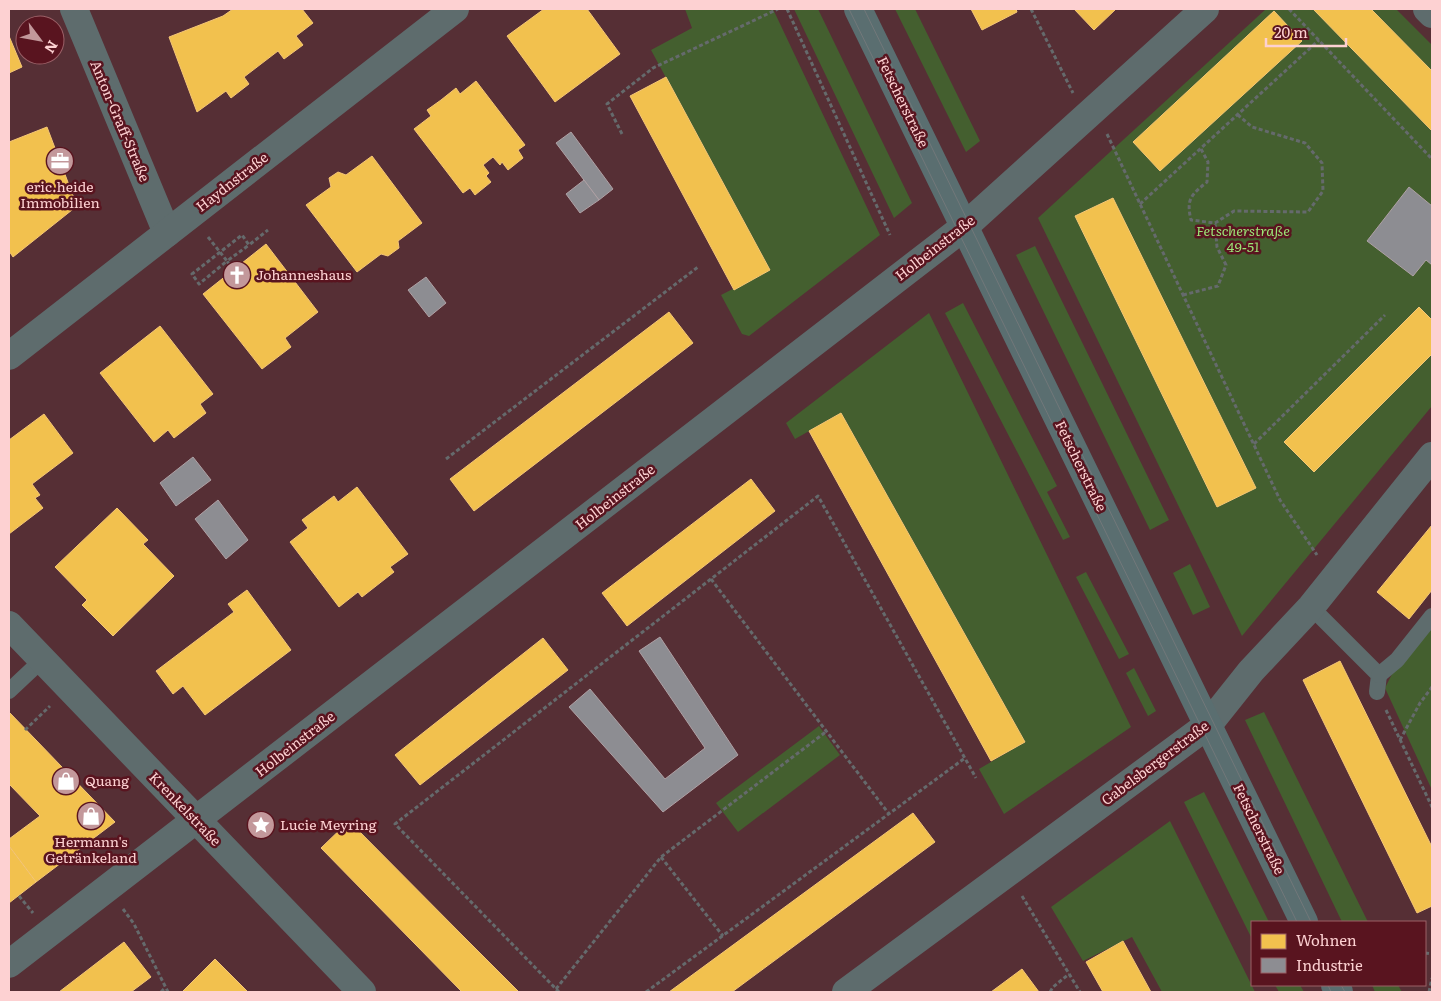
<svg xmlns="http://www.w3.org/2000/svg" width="1441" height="1001" viewBox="0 0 1441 1001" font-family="Literata,serif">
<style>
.green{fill:#445f2f}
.homes{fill:#f2c14e;stroke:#f5c676}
.industry{fill:#8d8d92;stroke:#afa1a5}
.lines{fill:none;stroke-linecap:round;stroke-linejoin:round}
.path{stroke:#656a6c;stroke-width:3;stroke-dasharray:4 2.5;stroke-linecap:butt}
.service{stroke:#5e6c6d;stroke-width:16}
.minor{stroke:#5e6c6d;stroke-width:28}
.secondary{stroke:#5a6e70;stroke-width:28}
.tram{stroke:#72787a;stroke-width:1}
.labels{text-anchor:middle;stroke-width:5;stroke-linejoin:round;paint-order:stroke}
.street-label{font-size:14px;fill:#fdd1d2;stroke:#59141f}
.poi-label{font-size:14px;fill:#fdd1d2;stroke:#59141f;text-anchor:start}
.park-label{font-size:14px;font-style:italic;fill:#9be577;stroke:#59141f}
</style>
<rect width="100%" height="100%" fill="#562f35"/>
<g class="green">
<polygon points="685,9 773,9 880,235 749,336 742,334 721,295 770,270 651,50 692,28"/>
<polygon points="794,9 818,9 912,203 894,218"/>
<polygon points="895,9 915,9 980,141 966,152"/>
<polygon points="1266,9 1396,9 1432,45 1432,406 1242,636 1038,218"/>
<polygon points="1035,246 1169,520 1150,530 1016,255"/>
<polygon points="963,303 1057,486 1047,492 1070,537 1063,540 945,313"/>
<polygon points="929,313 1131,727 1004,814 979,769 1025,742 841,413 795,439 786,423"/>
<polygon points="1190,564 1210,607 1193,615 1173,573"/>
<polygon points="1086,572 1129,654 1119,659 1076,577"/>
<polygon points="1432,625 1432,790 1385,688 1394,670"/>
<polygon points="1134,668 1156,711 1148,716 1126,673"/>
<polygon points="1264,712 1368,922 1342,922 1245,720"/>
<polygon points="819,726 840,755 738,832 716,803"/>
<polygon points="1204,792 1269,922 1252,922 1252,939 1184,802"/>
<polygon points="1170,821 1255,992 1162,992 1132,937 1083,961 1051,907"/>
<polygon points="1275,985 1300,985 1304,992 1279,992"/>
<polygon points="1372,985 1398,985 1402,992 1375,992"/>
</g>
<g class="homes">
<polygon points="233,9 302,9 313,23 296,36 303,45 284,59 278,51 244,77 249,84 231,98 226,91 197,112 169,37 223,16"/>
<polygon points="544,9 587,9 620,54 555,102 507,36"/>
<polygon points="971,9 1016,9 1017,12 982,30"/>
<polygon points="1074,9 1116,9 1094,30"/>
<polygon points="1313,9 1371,9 1432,71 1432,131"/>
<polygon points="1274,11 1302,41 1160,171 1133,142"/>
<polygon points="9,36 22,67 9,73"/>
<polygon points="666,77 770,270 734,290 630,96"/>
<polygon points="476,81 525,145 518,150 523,158 508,170 502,162 500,165 493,157 483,165 489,173 486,176 491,182 475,195 470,188 463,193 414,129 431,116 427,110 441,100 456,88 460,94"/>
<polygon points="47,127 77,206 13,257 9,251 9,142"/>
<polygon points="372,156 422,223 398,241 399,248 388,256 381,254 357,272 306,205 331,187 329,178 338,172 346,175"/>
<polygon points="1113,198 1256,488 1217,507 1075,216"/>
<polygon points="266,244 318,312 285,338 291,347 262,369 203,294"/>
<polygon points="1419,307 1432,320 1432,354 1314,472 1284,442"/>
<polygon points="669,312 693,343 474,511 450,479"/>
<polygon points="160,326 213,394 200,404 206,413 174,438 168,430 154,442 100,373"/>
<polygon points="841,413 1025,742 991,761 809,431"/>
<polygon points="44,414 73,453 32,484 40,495 35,498 43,508 9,534 9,440"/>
<polygon points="751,479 775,511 627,626 602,593"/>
<polygon points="357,487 408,554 390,567 394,572 385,579 362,597 358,592 339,607 290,542 308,528 302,520 334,496 338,502"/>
<polygon points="117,508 148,540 143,544 174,576 113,636 82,605 87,600 55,567"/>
<polygon points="1432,525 1432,590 1409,619 1377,592"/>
<polygon points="247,590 291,650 205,715 183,686 173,694 156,671 234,612 228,604"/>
<polygon points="543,638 568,670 420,785 395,755"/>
<polygon points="1340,661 1432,847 1432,906 1417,913 1303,680"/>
<polygon points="9,712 115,822 36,882 9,846 9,839 40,816 9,784"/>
<polygon points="913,813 935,842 732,992 669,992"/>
<polygon points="349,821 464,937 519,992 462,992 321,848"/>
<polygon points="9,846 36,882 9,903"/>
<polygon points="1123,941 1151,992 1103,992 1086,962"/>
<polygon points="124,942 151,977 131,992 59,992"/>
<polygon points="215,959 248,992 182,992"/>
<polygon points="1022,969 1039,992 991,992"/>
</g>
<g class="industry">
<polygon points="571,132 613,189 599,200 556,143"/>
<polygon points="584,180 599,200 580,213 566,194"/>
<polygon points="1409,187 1432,206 1432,265 1426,260 1413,276 1367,241"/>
<polygon points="426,277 446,303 429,317 408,290"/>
<polygon points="193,457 211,480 176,506 160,483"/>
<polygon points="218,500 248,540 226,559 195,519"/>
<polygon points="660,637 738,755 663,812 569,707 590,689 665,779 705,748 639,651"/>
</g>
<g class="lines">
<g class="path">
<polyline points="787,9 890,235"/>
<polyline points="1031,9 1073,93"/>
<polyline points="1289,9 1432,159"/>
<polyline points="622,134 607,104 653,68 778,9"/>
<polyline points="1107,134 1280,500 1317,555"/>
<path d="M1201 149 1208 162 1207 182C1191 195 1186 199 1191 220L1215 223 1234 211 1308 212 1323 191 1322 163 1305 143 1252 127 1238 115"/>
<polyline points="1140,204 1319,40"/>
<polyline points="208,237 227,261 249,245"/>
<polyline points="233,270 227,261 199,284 192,274 242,235 249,245 268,230"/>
<polyline points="1183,295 1218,286 1226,265 1217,247 1215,223"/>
<polyline points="1254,444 1385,315"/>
<polyline points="446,459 698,267"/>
<polyline points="711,579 889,814"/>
<polyline points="1386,710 1432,807"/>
<polyline points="25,730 50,706"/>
<polyline points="1400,740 1420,703 1432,687"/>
<polyline points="661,857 723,936"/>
<polyline points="19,896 33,913"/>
<polyline points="1022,896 1080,992"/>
<polyline points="123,909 134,924 168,992"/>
<polyline points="1425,953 1432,954"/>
<polyline points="556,989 661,857 827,731"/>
<polyline points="161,992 165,988"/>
<polyline points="559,992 395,824 818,496 976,778"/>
<polyline points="646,992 965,758"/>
<polyline points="1050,992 1053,987 1069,974"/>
<polyline points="1429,992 1432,978"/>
</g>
<g class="service">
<polyline points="1311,607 1379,675 1377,692"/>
<polyline points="1379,675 1397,660 1432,616"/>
<polyline points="9,691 42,660"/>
</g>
<g class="minor">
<polyline points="74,9 167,233"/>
<polyline points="1427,9 1432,14"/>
<polyline points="9,356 455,9"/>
<polyline points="9,625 362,992"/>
<polyline points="9,964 964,227 1205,9"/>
<polyline points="846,992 1208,725 1251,671 1311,607 1432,456"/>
</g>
<g class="secondary">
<polyline points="858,9 1304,922"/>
<polyline points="1335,985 1339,992"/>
</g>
<g class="tram">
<polyline points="849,9 1297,922"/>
<polyline points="864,9 1311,922"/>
<polyline points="1328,985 1331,992"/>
<polyline points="1341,985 1345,992"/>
</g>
</g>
<defs>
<g id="office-disc" transform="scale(1.4375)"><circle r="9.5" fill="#c3989b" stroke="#59141f"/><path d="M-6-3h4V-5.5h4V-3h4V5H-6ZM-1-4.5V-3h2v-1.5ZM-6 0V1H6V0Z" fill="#fff"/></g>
<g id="church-disc" transform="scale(1.4375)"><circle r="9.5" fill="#c3989b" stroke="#59141f"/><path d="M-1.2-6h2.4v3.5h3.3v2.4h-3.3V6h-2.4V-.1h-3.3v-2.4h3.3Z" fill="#fff"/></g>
<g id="shop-disc" transform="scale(1.4375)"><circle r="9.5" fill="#c3989b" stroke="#59141f"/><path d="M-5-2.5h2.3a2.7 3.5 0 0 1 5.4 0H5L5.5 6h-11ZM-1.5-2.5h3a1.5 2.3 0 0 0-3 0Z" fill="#fff"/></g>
<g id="sight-disc" transform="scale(1.4375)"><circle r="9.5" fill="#c3989b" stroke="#59141f"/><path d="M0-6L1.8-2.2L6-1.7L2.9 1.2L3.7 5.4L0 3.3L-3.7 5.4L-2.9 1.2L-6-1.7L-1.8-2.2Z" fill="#fff"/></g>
</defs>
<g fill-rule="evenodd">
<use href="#office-disc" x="60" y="161"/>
<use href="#church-disc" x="237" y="275"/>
<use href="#shop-disc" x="66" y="781"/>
<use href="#shop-disc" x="91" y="816"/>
<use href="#sight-disc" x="261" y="825"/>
</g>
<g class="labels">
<g class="street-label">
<text transform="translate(903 102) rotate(64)" y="5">Fetscherstraße</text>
<text transform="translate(120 121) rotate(67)" y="5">Anton-Graff-Straße</text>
<text transform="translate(232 182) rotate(-38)" y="5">Haydnstraße</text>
<text transform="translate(935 248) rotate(-38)" y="5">Holbeinstraße</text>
<text transform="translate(1081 466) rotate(64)" y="5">Fetscherstraße</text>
<text transform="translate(615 497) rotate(-38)" y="5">Holbeinstraße</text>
<text transform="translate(295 744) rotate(-38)" y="5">Holbeinstraße</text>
<text transform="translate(1155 763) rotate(-37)" y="5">Gabelsbergerstraße</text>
<text transform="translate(185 809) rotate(46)" y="5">Krenkelstraße</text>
<text transform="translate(1259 829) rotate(64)" y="5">Fetscherstraße</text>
</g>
<g class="poi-label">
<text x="60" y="192" text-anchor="middle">eric.heide<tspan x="60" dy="16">Immobilien</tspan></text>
<text x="256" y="280">Johanneshaus</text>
<text x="85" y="786">Quang</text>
<text x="280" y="830">Lucie Meyring</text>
<text x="91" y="847" text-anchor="middle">Hermann's<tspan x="91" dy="16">Getränkeland</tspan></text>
</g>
<g class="park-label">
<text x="1243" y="236">Fetscherstraße<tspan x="1243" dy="16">49-51</tspan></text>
</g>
</g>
<rect width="1441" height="1001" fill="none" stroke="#fdd1d2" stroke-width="20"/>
<rect x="1251" y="921" width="175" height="65" fill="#59141f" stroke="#9b6067"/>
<rect x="1261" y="934" width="25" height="15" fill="#f2c14e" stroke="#9b6067"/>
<text x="1296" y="946" font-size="15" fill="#fdd1d2">Wohnen</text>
<rect x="1261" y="958" width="25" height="15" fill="#8d8d92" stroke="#9b6067"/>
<text x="1296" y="971" font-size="15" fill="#fdd1d2">Industrie</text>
<g transform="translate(40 40) rotate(122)"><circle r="24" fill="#59141f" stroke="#9b6067"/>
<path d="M0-4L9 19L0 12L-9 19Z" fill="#c3989b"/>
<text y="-8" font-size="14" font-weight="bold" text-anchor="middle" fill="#fdd1d2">N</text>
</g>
<path d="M1266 38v8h80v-8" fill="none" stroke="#fdd1d2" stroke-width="2.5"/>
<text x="1274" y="38" font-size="15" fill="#fdd1d2" stroke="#59141f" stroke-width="4" paint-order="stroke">20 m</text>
</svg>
